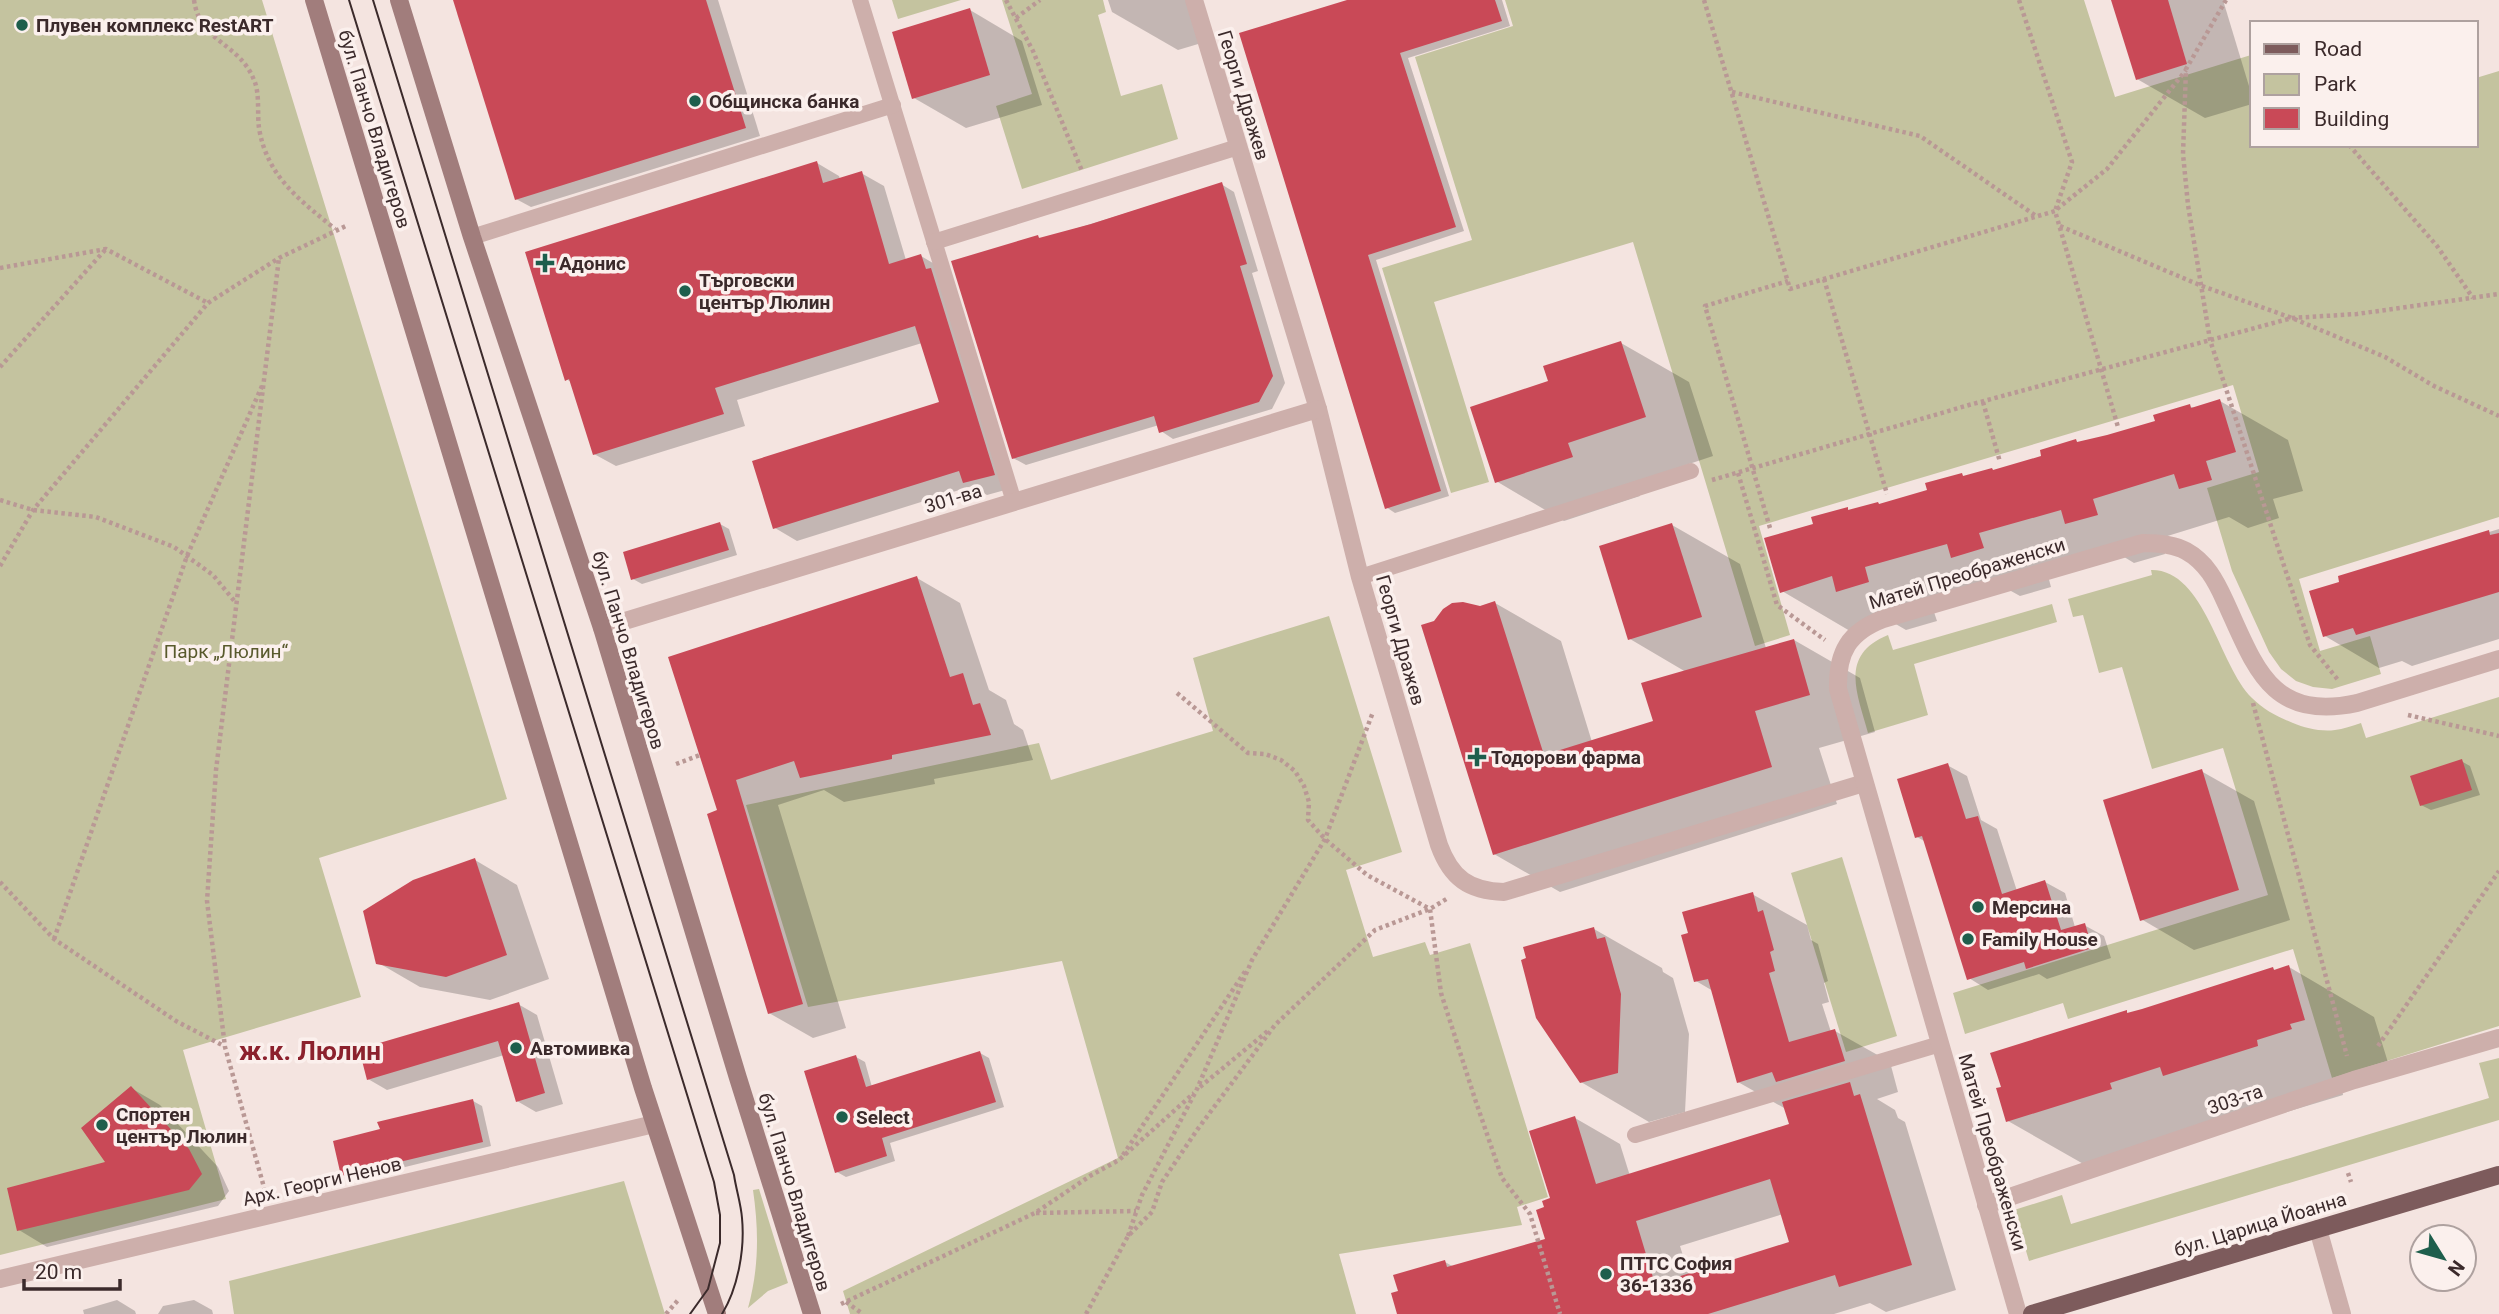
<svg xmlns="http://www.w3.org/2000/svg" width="2499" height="1314" viewBox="0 0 2499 1314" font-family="Roboto,sans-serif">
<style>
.green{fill:#c4c39f}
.shadow{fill:#0003;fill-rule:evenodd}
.building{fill:#c94957;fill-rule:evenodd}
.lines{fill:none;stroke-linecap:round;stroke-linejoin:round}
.path{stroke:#b99895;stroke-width:4.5;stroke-dasharray:3.5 3.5;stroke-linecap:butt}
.lane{stroke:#cdafab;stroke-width:16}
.street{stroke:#cdafab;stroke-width:18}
.secondary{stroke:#a17d7c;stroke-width:18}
.primary{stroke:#7d5b5c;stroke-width:18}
.tram{stroke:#3b2a2b;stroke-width:2}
.poi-dot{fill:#1e5e4c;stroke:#fbf0ed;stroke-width:2.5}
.labels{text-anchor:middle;stroke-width:7;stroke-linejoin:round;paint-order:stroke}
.poi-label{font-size:19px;font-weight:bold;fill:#3b2a2b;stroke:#fbf0ed;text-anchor:start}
.street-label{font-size:19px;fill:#3b2a2b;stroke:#fbf0ed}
.park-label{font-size:19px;fill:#595a2d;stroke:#fbf0ed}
.district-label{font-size:26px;font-weight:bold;fill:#8c212d;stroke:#fbf0ed}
</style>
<rect width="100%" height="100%" fill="#f4e4e0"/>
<g class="green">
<polygon points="0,0 262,0 507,799 319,858 361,997 183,1050 226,1199 0,1255"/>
<polygon points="892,0 961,0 898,19"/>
<polygon points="1002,0 1103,0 1106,12 1098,15 1121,96 1162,84 1178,139 1022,189 996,106 1032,94"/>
<polygon points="1505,0 2084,0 2115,97 2251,55 2252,145 2476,145 2476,78 2499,71 2499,517 2299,579 2320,651 2370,636 2381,674 2332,689 2313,687 2296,681 2281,669 2269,652 2232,571 2207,488 2259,472 2233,385 1759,526 1790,635 1755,646 1633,242 1434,302 1489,482 1451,493 1382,268 1472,240 1415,57 1513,26"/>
<path d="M2151 570C2205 569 2219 666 2252 698 2264 710 2278 717 2293 723 2305 728 2321 732 2335 730 2343 729 2352 726 2361 723L2366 738 2499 697V1026L2332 1078 2293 949 2068 1019 2063 1003 1965 1034 1953 993 2268 895 2223 748 2152 769 2122 667 2099 673 2083 615 2073 617 2068 599 2152 575Z"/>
<path d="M2052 604 2057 622 1914 664 1928 715 1868 733C1857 693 1839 655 1888 635L1893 650Z"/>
<polygon points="1329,616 1402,852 1346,870 1373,957 1425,942 1430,955 1470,943 1548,1197 1517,1207 1522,1225 1339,1254 1356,1314 850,1314 843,1291 1118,1158 1062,961 808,1007 746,805 1039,743 1051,780 1213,731 1193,658"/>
<polygon points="1842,857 1897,1036 1846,1052 1791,873"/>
<polygon points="2499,1058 2499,1120 2029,1261 2014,1210 2062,1195 2071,1224 2489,1098 2479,1063"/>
<polygon points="624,1181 665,1314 234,1314 229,1281"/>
<path d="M759 1189 788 1283 768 1291 748 1308C759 1268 759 1231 753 1190Z"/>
</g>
<g class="shadow">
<polygon points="455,0 718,0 760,136 531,207 516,199"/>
<polygon points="1108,0 1192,0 1215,39 1178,50 1112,12"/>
<polygon points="1351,0 1502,0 1510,26 1408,58 1464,231 1376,260 1449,496 1395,513 1386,507 1241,34"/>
<polygon points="2113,0 2223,0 2252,96 2252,104 2205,118 2137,79"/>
<polygon points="970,10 1022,41 1042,105 966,128 914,98"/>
<polygon points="817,163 839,176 840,179 861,173 884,186 906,260 921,256 943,269 1016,487 987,495 972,486 797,541 775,528 941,403 922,343 737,400 745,426 616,466 594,454 573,383 566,379"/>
<polygon points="1221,184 1234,192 1258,271 1252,273 1285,383 1272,409 1173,439 1161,431 1159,425 1026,465 1013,458 1038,237 1042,239"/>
<polygon points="1621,343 1689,382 1713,456 1635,482 1640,496 1564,521 1496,481 1550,382"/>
<polygon points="2220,401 2288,440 2303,491 2273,499 2279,518 2248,528 2229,517 2161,538 2165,554 2134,563 2116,552 2047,572 2051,587 2020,596 2002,586 1932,606 1937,621 1906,630 1887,619 1850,631 1782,591 1815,525 1847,509 1851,511 1881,505 1929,491 1961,475 1966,477 1995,472 2044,458 2076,441 2080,444 2157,422 2189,406 2194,408"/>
<polygon points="720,524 729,529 737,555 642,584 633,579"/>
<polygon points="1672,525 1740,564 1766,648 1794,640 1860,678 1875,732 1819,748 1837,804 1560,892 1494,854 1435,622 1495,603 1561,641 1592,742 1655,722 1686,672 1630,639"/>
<polygon points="2499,529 2499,639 2412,666 2402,661 2379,668 2325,636 2342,583 2340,577"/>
<polygon points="917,578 960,603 989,690 1006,700 1014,724 1023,730 1033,760 934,779 935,784 844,802 824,790 778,805 846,1028 813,1038 769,1013 720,811 670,659"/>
<polygon points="2461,761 2470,766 2480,795 2431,810 2421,805"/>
<polygon points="1947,765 1967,776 1981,820 1997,829 2017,891 2045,882 2065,893 2075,927 2084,925 2104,936 2111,958 2047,979 2039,974 1988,990 1969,978 1926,842 1917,837"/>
<polygon points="2201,771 2254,801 2290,920 2194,950 2141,919"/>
<polygon points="475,860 517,885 549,979 490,1000 420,987 377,962"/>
<path d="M1752 894 1807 925 1811 940 1818 944 1828 981 1824 983 1829 1002 1822 1004 1831 1032 1835 1031 1890 1062 1898 1092 1877 1099 1895 1110 1898 1118 1905 1122 1956 1290 1886 1312 1870 1303 1834 1314H1399L1445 1262 1454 1267 1548 1240 1546 1208 1552 1200 1575 1118 1620 1144 1630 1176 1791 1125 1786 1109 1738 1082 1713 991 1696 981 1690 934ZM1783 1214 1791 1243 1689 1275 1680 1246Z"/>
<polygon points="1594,929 1662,968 1663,972 1673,978 1689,1034 1685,1112 1649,1122 1581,1082"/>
<polygon points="2289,967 2374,1017 2390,1069 2342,1089 2343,1095 2094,1170 2008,1121 2126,1012 2130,1014 2273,969 2277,971"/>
<polygon points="518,1004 537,1015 563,1104 536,1112 517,1101 504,1055 387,1090 368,1079"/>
<polygon points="980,1053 989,1058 1004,1107 890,1143 895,1161 846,1177 837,1172 856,1057 865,1062 872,1087"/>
<polygon points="131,1088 160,1105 218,1167 229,1191 218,1206 47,1247 19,1230 108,1163"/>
<polygon points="473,1101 482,1106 491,1146 352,1180 343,1175 382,1131"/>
<polygon points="117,1300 135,1311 136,1314 84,1314 83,1310"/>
<polygon points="194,1300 212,1310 213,1314 158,1314 163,1306"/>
</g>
<g class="building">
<polygon points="453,0 706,0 746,128 515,200"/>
<polygon points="1347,0 1495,0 1502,21 1400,53 1456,227 1368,255 1441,491 1385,509 1239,33"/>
<polygon points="2111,0 2168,0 2187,64 2136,80"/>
<polygon points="970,8 990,75 912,99 892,32"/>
<polygon points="817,161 823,183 862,171 889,264 921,254 926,269 931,268 995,475 963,483 959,471 773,529 752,461 939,402 915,326 715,388 724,414 593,455 569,379 565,381 525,252"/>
<polygon points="1222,182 1247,264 1240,266 1273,376 1259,402 1159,433 1154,416 1012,459 951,261 1038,235 1039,238 1091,224"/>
<polygon points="1621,341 1646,417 1568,443 1573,457 1495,483 1470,407 1548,381 1543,366"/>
<polygon points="2220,399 2236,452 2206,461 2212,480 2179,489 2174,474 2093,499 2098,515 2065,524 2061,510 1979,533 1984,548 1951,558 1947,544 1865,567 1869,582 1836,592 1832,576 1780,593 1764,538 1813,524 1811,517 1848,507 1848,510 1878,502 1879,504 1927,490 1925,483 1962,473 1963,476 1992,468 1993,470 2041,456 2040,450 2076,439 2077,442 2107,435 2155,421 2153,415 2190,404 2191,408"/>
<polygon points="720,522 729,550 631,580 623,552"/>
<polygon points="1672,523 1702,617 1628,640 1599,546"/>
<polygon points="2489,530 2490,535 2499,533 2499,592 2356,635 2353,628 2323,637 2309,591 2339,582 2338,576"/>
<polygon points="917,576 950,677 963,673 973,705 980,703 991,735 892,755 892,759 800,778 794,761 736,780 803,1004 768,1014 707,814 717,810 668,657"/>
<polygon points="1495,601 1544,755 1653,721 1641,683 1794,639 1810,695 1755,711 1772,767 1493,855 1421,625 1434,621 1443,609 1452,603 1463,602 1480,606"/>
<polygon points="2462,759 2472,790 2420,806 2410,776"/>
<polygon points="1948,763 1966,819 1978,816 2002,894 2045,880 2061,930 2085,923 2092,948 2026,969 2024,962 1967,980 1922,836 1915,838 1897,779"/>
<polygon points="2202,769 2239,890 2140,921 2103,800"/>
<polygon points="475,858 507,955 446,977 376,964 363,911 413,880"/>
<polygon points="1753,892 1758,912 1763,910 1774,950 1770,952 1775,971 1769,973 1789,1042 1835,1029 1845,1061 1776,1082 1772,1072 1737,1083 1708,979 1694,982 1681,935 1688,933 1682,912"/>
<polygon points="1594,927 1597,939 1605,937 1621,994 1618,1073 1580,1083 1536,1018 1521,960 1526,958 1523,947"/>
<polygon points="2289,965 2305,1020 2290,1024 2292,1029 2257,1040 2258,1046 2163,1076 2160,1067 2110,1083 2112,1089 2006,1122 1996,1088 2001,1087 1990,1053 2127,1010 2127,1013 2142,1009 2273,967 2274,970"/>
<polygon points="519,1002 545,1093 516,1102 498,1041 367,1080 359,1049"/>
<polygon points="980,1051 996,1102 882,1138 887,1156 835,1173 804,1071 856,1055 866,1087"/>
<path d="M1850 1082 1854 1096 1860 1094 1912 1265 1839 1287 1835 1275 1708 1314H1397L1391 1293 1398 1291 1393 1275 1445 1260 1447 1267 1545 1239 1536 1210 1544 1207 1542 1201 1550 1198 1529 1131 1575 1116 1596 1184 1789 1124 1782 1102ZM1770 1179 1789 1242 1655 1284 1636 1221Z"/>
<polygon points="131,1086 189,1149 202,1174 189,1190 17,1231 7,1188 105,1162 81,1128"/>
<polygon points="473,1099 483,1142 341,1176 333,1141 380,1129 377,1122"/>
</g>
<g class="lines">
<g class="path">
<path d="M194 0C200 43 239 42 254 80 260 93 257 113 259 128 267 177 300 200 335 229"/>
<polyline points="1006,0 1033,51 1082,171"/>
<polyline points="1704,0 1790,289 2055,211 2118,427"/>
<polyline points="2019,0 2072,162 2055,211"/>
<polyline points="2226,0 2186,69 2183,154 2188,205 2210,340 2310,645 2338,680"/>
<polyline points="1016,18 1040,0"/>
<polyline points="1732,92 1920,136 2036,216"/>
<polyline points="2349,145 2437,246 2473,298"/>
<polyline points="2057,209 2107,169 2186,70"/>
<polyline points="2060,226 2202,286 2292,318 2385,357 2434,386 2499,416"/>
<polyline points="0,268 106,249 208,303"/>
<polyline points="1824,279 1887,494"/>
<polyline points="0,367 105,250"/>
<polyline points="1983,402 2000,462"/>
<polyline points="1738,473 1777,605 1825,640"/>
<polyline points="1712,480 1969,405 2292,318 2357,314 2499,294"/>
<polyline points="0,500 33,510 96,517 174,547 213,575 236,603"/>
<polyline points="1770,528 1705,306 1788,281"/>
<polyline points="0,566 33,510 208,303 279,258 348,225"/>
<polyline points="1177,693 1248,753 1265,754 1281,760 1295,771 1304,786 1309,802 1308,820 1325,839 1367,875 1430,909 1441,993 1475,1099 1502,1178 1530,1214 1560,1314"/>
<polyline points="2253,703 2347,1056"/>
<polyline points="2408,715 2499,736"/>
<polyline points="676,764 700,755"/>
<polyline points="0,882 54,939 176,1021 224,1046"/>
<polyline points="54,939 187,556 262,386"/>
<polyline points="2378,1046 2499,871"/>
<polyline points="1200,1087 1269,1030"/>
<polyline points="1123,1155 1246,970"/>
<polyline points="2348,1173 2351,1182"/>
<polyline points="265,1191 225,1047 207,901 216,770 279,258"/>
<polyline points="1036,1213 1136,1211"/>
<polyline points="1128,1236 1142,1195 1197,1089 1252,960 1325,839 1373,712"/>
<polyline points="846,1302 863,1314"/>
<polyline points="841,1304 1035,1213 1090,1176 1119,1160 1194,1093"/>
<polyline points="666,1314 679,1299"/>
<polyline points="1086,1314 1128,1236 1152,1212 1162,1182 1197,1130 1275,1025 1375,930 1430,909 1448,898"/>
</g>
<g class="lane">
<polyline points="860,0 1014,502"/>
<polyline points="472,237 893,105"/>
<polyline points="934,242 1238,147"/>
<polyline points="1360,577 1691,471"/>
<polyline points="1635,1135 1940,1044"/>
</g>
<g class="street">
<path d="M1194 0 1318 409 1360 577 1439 845C1451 878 1469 891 1504 892L1864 783"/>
<polyline points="602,628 1318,409"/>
<polyline points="1986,1205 2354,1080 2499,1038"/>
<polyline points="2318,1229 2342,1314"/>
<polyline points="0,1279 654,1124"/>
<path d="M2018 1314 1838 689C1837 652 1849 632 1883 619L2143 543C2158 543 2173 544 2186 551 2206 562 2216 581 2225 601 2255 666 2270 722 2357 703L2499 659"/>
</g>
<g class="secondary">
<polyline points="314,0 643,1088 717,1314"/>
<polyline points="399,0 472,237 602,628 738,1078 812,1314"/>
</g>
<polyline class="primary" points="2032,1314 2499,1175"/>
<g class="tram">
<polyline points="349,0 714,1182 720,1215 720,1243 708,1289 690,1314"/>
<path d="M373 0 734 1175C736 1189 741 1204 742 1218 745 1249 738 1288 722 1314"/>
</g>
</g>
<g class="poi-dot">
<circle cx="22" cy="25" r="7"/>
<circle cx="695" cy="101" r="7"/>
<path d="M541.5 252.5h7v7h7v7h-7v7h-7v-7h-7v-7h7z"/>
<circle cx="685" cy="291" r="7"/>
<path d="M1473.5 746.5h7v7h7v7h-7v7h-7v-7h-7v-7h7z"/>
<circle cx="1978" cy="907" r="7"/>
<circle cx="1968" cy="939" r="7"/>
<circle cx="516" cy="1048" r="7"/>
<circle cx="842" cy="1117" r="7"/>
<circle cx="102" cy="1125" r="7"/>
<circle cx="1606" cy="1274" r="7"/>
</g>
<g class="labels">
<g class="poi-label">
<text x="36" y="32">Плувен комплекс RestART</text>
<text x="709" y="108">Общинска банка</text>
<text x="559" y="270">Адонис</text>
<text x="699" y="287">Търговски<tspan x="699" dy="22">център Люлин</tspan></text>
<text x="1491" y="764">Тодорови фарма</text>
<text x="1992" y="914">Мерсина</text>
<text x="1982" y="946">Family House</text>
<text x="530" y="1055">Автомивка</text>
<text x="116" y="1121">Спортен<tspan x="116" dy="22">център Люлин</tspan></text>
<text x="856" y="1124">Select</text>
<text x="1620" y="1270">ПТТС София<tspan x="1620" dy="22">36-1336</tspan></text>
</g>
<g class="street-label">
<text transform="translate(1244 95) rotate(73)" y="7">Георги Дражев</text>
<text transform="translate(375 129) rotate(73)" y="7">бул. Панчо Владигеров</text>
<text transform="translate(953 498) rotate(-17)" y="7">301-ва</text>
<text transform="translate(1967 573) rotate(-17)" y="7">Матей Преображенски</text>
<text transform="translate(1401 640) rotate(74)" y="7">Георги Дражев</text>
<text transform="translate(629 650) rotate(73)" y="7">бул. Панчо Владигеров</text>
<text transform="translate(2235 1099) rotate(-19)" y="7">303-та</text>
<text transform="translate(1993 1152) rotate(74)" y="7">Матей Преображенски</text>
<text transform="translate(322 1181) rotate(-13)" y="7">Арх. Георги Ненов</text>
<text transform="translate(795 1192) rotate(73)" y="7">бул. Панчо Владигеров</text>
<text transform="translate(2260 1224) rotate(-17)" y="7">бул. Царица Йоанна</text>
</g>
<g class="park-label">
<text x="226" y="658">Парк „Люлин“</text>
</g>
<g class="district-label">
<text x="310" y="1060">ж.к. Люлин</text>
</g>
</g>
<rect x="2250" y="21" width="228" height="126" fill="#fbf0ed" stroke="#aea19f" stroke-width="2"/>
<rect x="2264" y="44" width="35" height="10" fill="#7d5b5c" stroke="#aea19f" stroke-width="2"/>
<text x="2314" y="56" font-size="21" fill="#3b2a2b">Road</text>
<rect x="2264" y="74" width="35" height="21" fill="#c4c39f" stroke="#aea19f" stroke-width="2"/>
<text x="2314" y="91" font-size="21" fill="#3b2a2b">Park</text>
<rect x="2264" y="108" width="35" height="21" fill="#c94957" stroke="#aea19f" stroke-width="2"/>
<text x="2314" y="126" font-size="21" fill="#3b2a2b">Building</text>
<g transform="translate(2443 1258) rotate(127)"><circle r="33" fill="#fbf0ed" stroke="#aea19f" stroke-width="2"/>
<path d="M0-5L12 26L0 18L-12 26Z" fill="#1e5e4c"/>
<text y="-10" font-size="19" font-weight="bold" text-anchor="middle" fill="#3b2a2b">N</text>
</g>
<path d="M24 1279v10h96v-10" fill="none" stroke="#3b2a2b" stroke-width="3.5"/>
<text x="35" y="1279" font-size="21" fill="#3b2a2b" stroke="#fbf0ed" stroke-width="5" paint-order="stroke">20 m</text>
</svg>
